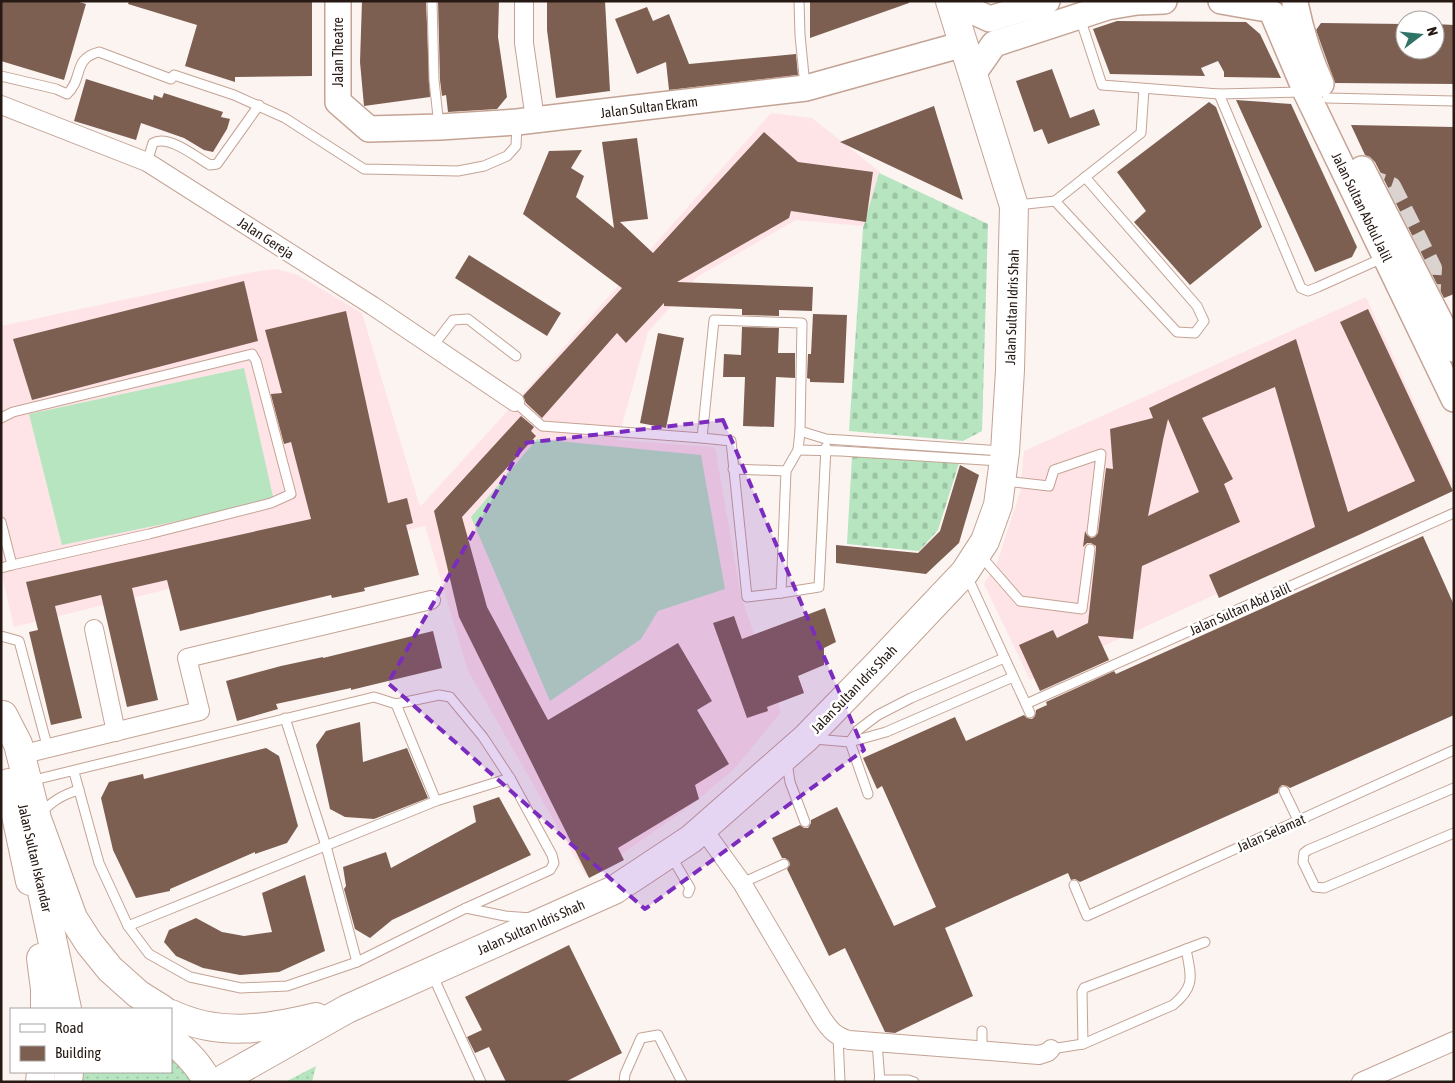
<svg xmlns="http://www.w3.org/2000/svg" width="1455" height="1083" viewBox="0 0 1455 1083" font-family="'Asap Condensed',sans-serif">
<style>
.education{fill:#ffe4e7}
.grass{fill:url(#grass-dots)}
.cemetery{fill:url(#cemetery-stones)}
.pitch{fill:#b6e5c0}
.building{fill:#7d5f52;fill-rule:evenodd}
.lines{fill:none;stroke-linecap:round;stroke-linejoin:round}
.street-tunnel{stroke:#dbd3d0;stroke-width:18;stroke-dasharray:18 9;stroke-linecap:butt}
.lane-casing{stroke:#c4a394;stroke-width:11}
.street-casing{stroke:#c4a394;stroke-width:20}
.secondary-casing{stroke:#c4a394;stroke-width:28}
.highway-casing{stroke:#c4a394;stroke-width:30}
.lane{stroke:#fff;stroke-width:9}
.street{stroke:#fff;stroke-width:18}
.secondary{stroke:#fff;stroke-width:25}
.highway{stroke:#fff;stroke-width:28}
.marked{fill:#7b2cbf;fill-opacity:0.2;stroke:#7b2cbf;stroke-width:4;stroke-dasharray:10 6;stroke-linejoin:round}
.labels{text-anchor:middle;stroke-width:5;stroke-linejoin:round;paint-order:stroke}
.street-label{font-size:14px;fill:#261914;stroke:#fff}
</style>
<defs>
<pattern id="grass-dots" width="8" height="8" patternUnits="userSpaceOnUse" patternTransform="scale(1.25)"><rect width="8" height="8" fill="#b6e5c0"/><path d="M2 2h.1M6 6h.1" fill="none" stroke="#9cc4a4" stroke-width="1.8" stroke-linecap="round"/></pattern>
<pattern id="cemetery-stones" width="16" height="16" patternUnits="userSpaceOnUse" patternTransform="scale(1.25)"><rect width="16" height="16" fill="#b6e5c0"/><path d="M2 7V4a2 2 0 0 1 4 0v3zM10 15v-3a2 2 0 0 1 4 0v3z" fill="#9cc4a4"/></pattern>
</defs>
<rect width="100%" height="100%" fill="#fbf4f1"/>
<g class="education">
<polygon points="771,113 812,118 880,172 863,226 796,220 697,277 648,332 618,439 617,440 715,447 741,596 781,712 736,767 693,804 628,850 586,876 468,671 425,526 14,627 1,572 1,326 253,272 276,269 298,275 362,313 420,507 510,408"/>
<polygon points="1366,297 1452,485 1030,680 984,584 997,563 1020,492 1024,451"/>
</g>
<g class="grass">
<polygon points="171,1051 199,1082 79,1082 79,1072 171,1072"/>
<polygon points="316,1066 312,1082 285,1082"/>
</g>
<g class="cemetery">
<polygon points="879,173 988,224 982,431 963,441 849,431 863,228"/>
<polygon points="852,456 959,463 938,530 919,551 847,544"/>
</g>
<g class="pitch">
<polygon points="244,368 274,501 62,545 29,414"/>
<polygon points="537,439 701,455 725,589 658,611 641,639 550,701 471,517"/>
</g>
<g class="building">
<polygon points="1,1 76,1 86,4 64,80 1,61"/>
<polygon points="129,1 312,1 312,76 235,77 235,82 185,66 197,25 128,4"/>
<polygon points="362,1 426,1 430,97 364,106 360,62"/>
<polygon points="438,1 499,1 498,37 507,97 497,109 448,112 446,95 442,96 440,80"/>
<polygon points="547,1 605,1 610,91 556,98 547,30"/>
<polygon points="810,1 909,1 909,3 810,38"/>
<polygon points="647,7 653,21 669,14 689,64 796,54 798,75 669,90 666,62 637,74 615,19"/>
<polygon points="1117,21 1246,22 1260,34 1281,78 1224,77 1224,72 1218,61 1201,68 1205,76 1110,74 1093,29"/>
<polygon points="1321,23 1405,24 1405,50 1435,50 1435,24 1454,25 1454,84 1335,83 1316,30"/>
<polygon points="1052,69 1070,118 1094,109 1100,125 1048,144 1042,129 1034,132 1016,81"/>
<polygon points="86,79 153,100 154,95 162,98 164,93 223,112 221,117 230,119 227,129 213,152 204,150 184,138 141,123 136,140 74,121"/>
<polygon points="1236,100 1291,104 1357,247 1352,257 1315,272"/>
<polygon points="1209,102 1216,107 1262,227 1190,285 1134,222 1146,211 1117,172"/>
<polygon points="934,106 963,200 840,142"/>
<polygon points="1351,125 1454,127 1454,294 1444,298 1375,162 1370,157 1365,155"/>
<polygon points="764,132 798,162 873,172 866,222 791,211 789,218 677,282 813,287 812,311 779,310 779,316 742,315 742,309 664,306 664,303 626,343 617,333 542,418 526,403 523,396 622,288 523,214 549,151 582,150 571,168 584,176 576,197 614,228 602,142 637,138 648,219 620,222 653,253"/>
<polygon points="469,255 561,313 547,336 455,278"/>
<polygon points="244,281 258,341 32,400 13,339"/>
<path d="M1368 309 1453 491 1361 534 1219 598 1209 575 1315 527 1275 387 1202 418 1233 479 1224 484 1240 522 1142 566 1133 639 1098 636 1109 660 1040 691 1019 645 1053 630 1057 638 1088 623 1096 549V546L1091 543H1087L1083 547 1085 531 1087 535 1091 538 1095 537 1098 533 1106 468 1113 469 1110 429 1153 418 1149 408 1296 339 1348 512 1415 481 1340 322ZM1168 419 1199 492 1148 516 1163 440Z"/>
<polygon points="346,311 388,503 407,498 413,523 406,525 419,575 364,588 365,591 332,598 331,595 180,631 167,580 132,588 158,700 127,707 101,595 55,606 82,718 51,725 29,632 38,630 26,582 311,519 291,442 284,444 271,395 271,394 282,393 265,330"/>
<polygon points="813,314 847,315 844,383 810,382 810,379 807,378 808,354 811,354"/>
<polygon points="742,327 779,328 778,353 795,353 795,378 776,377 774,427 743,426 745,377 723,377 724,354 741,355"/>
<polygon points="658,333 684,338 666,428 640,423"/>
<polygon points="521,416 534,427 531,431 536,436 462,517 487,607 548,720 678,643 712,701 697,710 729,764 695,785 699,799 618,848 624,860 589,878 459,617 434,511"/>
<polygon points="960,465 979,475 959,543 926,574 836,563 836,545 918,553 940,531"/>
<polygon points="1423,536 1454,605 1454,715 1290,788 1287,786 1282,785 1279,788 1278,793 1080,882 1075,879 1071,880 1068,873 945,928 973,996 895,1033 885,1032 845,948 829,956 787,869 790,865 789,861 785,858 782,858 772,838 800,825 804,828 808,828 811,823 811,820 837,807 894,926 936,907 882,786 877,789 863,758 955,717 966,741 1024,715 1027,718 1032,719 1035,716 1036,710 1047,705 1046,702 1114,671 1116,674"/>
<polygon points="825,608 836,642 824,648 824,665 798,676 804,693 767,707 768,711 747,718 713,623 734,616 742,639"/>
<polygon points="433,631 442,668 351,690 351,688 276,704 278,709 237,721 226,681 281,666 323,657 323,658"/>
<polygon points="360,722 363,762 407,748 428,798 374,819 345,817 330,809 316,745 326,731"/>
<polygon points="266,748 279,756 298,826 287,843 255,854 255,852 170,889 170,891 136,898 113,850 101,798 109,782 143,774 144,779"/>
<polygon points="499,797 531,855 392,920 370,938 355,929 344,889 346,886 343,867 386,852 391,868 476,822 473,806"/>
<polygon points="305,875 325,951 279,972 240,975 203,968 176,956 164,942 169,930 196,918 222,932 244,936 272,932 262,893"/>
<polygon points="569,945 622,1053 565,1082 506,1082 489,1047 475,1053 467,1037 482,1030 465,997"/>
</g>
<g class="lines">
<polyline class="street-tunnel" points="1366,177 1392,186 1433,268 1431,302"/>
<g class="lane-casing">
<g id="lane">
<polyline points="432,1 434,80 439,126"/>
<polyline points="799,1 800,35 805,86"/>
<polyline points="1080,18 1102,85 1219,94 1303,92"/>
<path d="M1 76 56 89 67 94C84 78 72 59 99 52L171 79 174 75 234 95 285 118 364 169 458 171 484 166 507 156 516 146 517 124"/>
<polyline points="1219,94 1301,288 1308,291 1318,287 1385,257"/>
<polyline points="1327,98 1454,101"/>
<path d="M147 162 153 143C168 134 196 157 210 165L217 164 259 105"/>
<polyline points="1055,201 1177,332 1195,333 1204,321 1197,306 1085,177"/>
<polyline points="1017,205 1055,201 1141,133 1144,89"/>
<polygon points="714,320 802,323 800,431 798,450 786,471 781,593 747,597 731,441 702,438"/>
<polyline points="433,346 453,320 468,319 516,356"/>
<polyline points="515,402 542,426 702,438"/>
<polyline points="1,418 13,412 252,354 256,361 291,494 271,503 149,534 12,565"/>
<polyline points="800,431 826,439 1002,451"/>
<polyline points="798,450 841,451 1000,461"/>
<polyline points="733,469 786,471"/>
<polyline points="1004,481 1049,486 1054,470 1101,454 1092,532"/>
<polyline points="1,522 12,565 1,568"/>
<polyline points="980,555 1020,601 1082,609 1090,549"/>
<polyline points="967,576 1030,713"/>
<polyline points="781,593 819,587 826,447"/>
<polyline points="1,636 19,641 48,749"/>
<polyline points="396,704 436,801"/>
<polyline points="1026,704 1454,513"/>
<polyline points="285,718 326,846 357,962"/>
<polyline points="814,739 850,742 886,732 1013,677"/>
<polyline points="850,742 858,730 878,715 911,698 1004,658"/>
<polyline points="850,742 868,794"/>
<polyline points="787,762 790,782 805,822"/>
<polyline points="30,781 374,697 396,704 439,695 450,697 483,737 510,778 552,855 554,863 550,870 466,908 357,962 287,986 241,988 190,977 149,954 128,926 99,863 74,772"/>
<polyline points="1454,788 1308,850 1304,853 1303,862 1315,887 1324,888 1454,833"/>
<polyline points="1284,791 1298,820"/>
<path d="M40 815C49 803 64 794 79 790"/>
<polyline points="671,856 690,888 688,893"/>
<polyline points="742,883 784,864"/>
<polyline points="1074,885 1087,916 1454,750"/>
<polyline points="466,908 505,916 531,918"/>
<polyline points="128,926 436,801 510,778"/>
<polyline points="432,974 481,1082"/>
<polyline points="982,1031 982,1051"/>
<polyline points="838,1037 840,1082"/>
<polyline points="877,1042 880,1082"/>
<polyline points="1083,1044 1082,992 1084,988 1205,942"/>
<path d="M1051 1049 1083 1044 1173 1005C1196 986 1191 976 1186 949"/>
<polyline points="879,1080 908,1080 914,1082"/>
<polyline points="624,1082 625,1074 641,1038 658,1035 682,1082"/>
</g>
</g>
<g class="street-casing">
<g id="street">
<polyline points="524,1 524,43 535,119"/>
<polyline points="1,105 147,162 373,306 515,402"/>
<polyline points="94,629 116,732"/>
<polyline points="20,755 200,711 187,658 431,600"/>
<path d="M703 829 742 883 822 1018C830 1030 835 1036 849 1040L1039 1055 1048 1052 1051 1049"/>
<polyline points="1361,1082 1454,1041"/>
</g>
</g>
<g class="secondary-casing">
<g id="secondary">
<polyline points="338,1 338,102 369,129 440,127 517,122 806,88 964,44"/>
<polyline points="950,1 990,19 1047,1"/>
<polyline points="1221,1 1261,8"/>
<path d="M1295 3C1301 31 1309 58 1321 84"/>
<polyline points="1273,14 1306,92 1454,399"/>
<polyline points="973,74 994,44 1107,7 1137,2 1164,1"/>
<polyline points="1362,169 1454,349"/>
</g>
</g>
<g class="highway-casing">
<g id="highway">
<polyline points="3,715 18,744 37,819 73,918 89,943 110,969 138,994 162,1009"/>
<polyline points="9,783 30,881"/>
<polyline points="35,859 67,1009"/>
<polyline points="41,958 45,989 45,1009"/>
<path d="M171 1014C219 1037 267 1029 316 1017"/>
<path d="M171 1040C187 1052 199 1065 208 1082"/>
<polyline points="40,1082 41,1072"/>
<polyline points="68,1082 69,1072"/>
<polyline points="223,1082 225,1078 347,1009 614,890 691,839 806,738 878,664 965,572 985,541 998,505 1005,452 1010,370 1014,206 950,1"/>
</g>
</g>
<use href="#lane" class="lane"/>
<use href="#street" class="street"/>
<use href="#secondary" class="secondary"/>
<use href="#highway" class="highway"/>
</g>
<path class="marked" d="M723 420 864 750 645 909 388 683 524 443Z"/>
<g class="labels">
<g class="street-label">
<text transform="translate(338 52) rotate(-90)" y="5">Jalan Theatre</text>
<text transform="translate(649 107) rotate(-7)" y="5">Jalan Sultan Ekram</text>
<text transform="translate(1362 207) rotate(64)" y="5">Jalan Sultan Abdul Jalil</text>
<text transform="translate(266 238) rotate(33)" y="5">Jalan Gereja</text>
<text transform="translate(1012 307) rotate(-88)" y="5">Jalan Sultan Idris Shah</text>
<text transform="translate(1240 609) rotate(-24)" y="5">Jalan Sultan Abd Jalil</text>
<text transform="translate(854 689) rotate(-46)" y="5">Jalan Sultan Idris Shah</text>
<text transform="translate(1271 833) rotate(-24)" y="5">Jalan Selamat</text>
<text transform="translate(35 858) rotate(77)" y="5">Jalan Sultan Iskandar</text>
<text transform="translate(531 927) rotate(-24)" y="5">Jalan Sultan Idris Shah</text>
</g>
</g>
<rect width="1455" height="1083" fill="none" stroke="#261914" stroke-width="5"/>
<rect x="10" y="1008" width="162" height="65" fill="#ffffff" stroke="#a8a3a1"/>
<rect x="20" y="1024" width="25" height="8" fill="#ffffff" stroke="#a8a3a1"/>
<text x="55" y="1033" font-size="15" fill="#261914">Road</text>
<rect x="20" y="1046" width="25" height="15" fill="#7d5f52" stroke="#a8a3a1"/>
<text x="55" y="1058" font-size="15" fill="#261914">Building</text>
<g transform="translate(1420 35) rotate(74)"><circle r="24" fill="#ffffff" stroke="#a8a3a1"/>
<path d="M0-4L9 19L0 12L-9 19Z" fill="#307467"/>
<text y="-8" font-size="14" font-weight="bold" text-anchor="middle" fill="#261914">N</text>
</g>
</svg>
